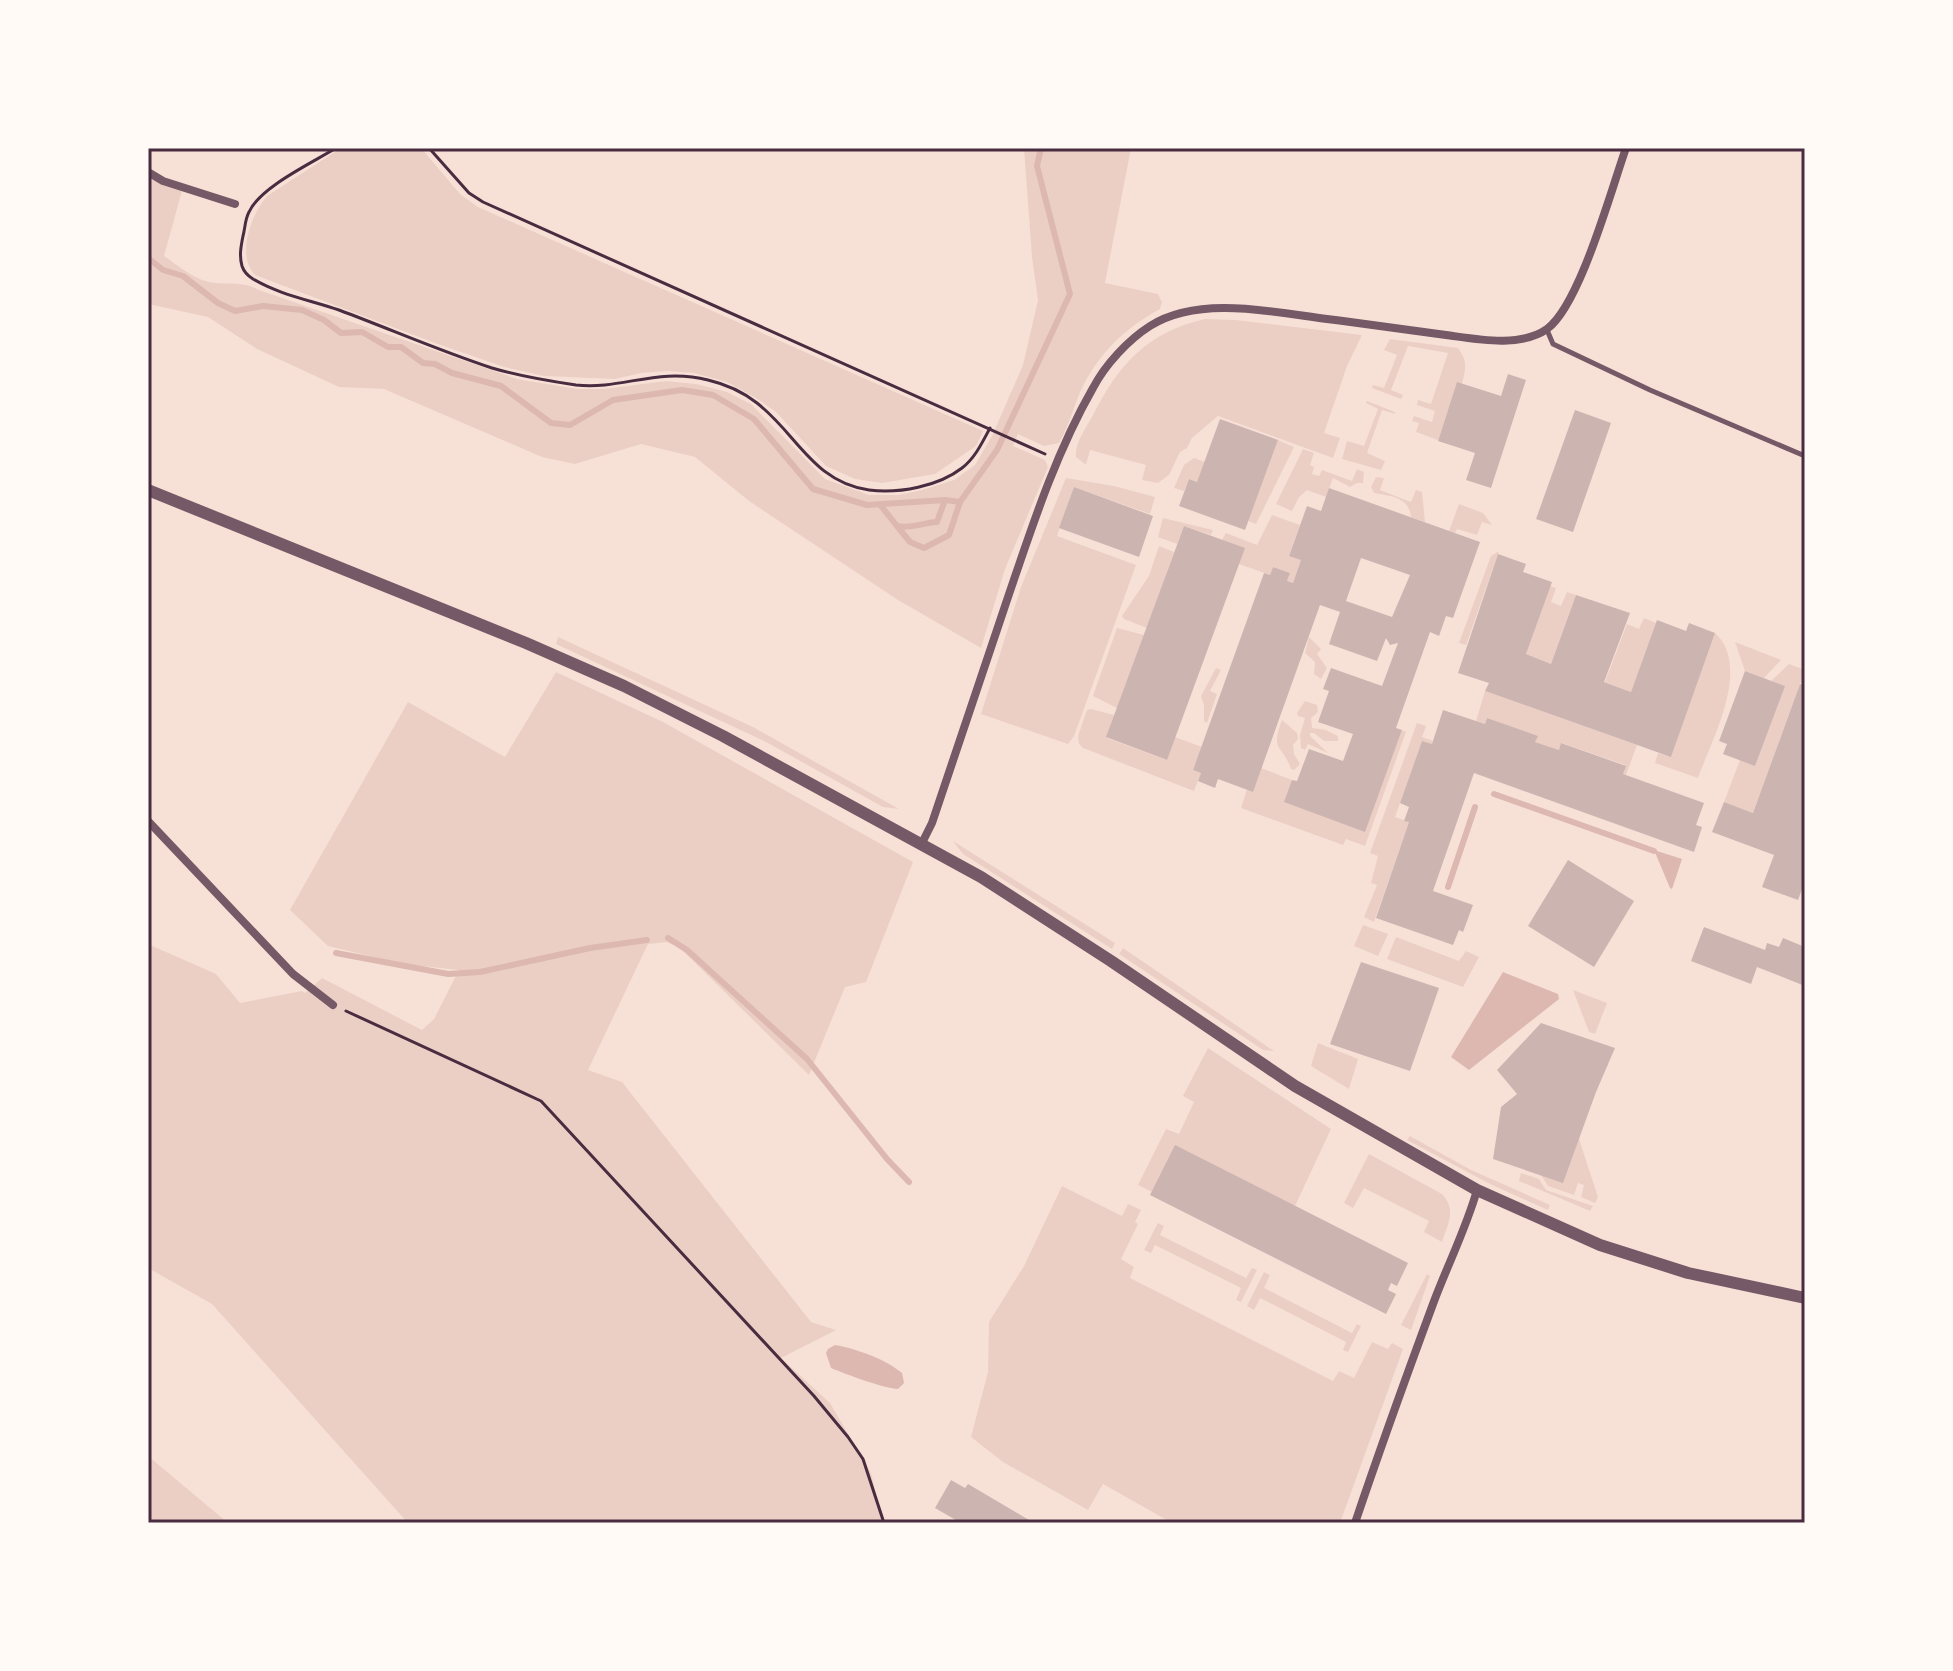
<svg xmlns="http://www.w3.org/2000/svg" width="1953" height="1671" viewBox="0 0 1953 1671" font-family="Ubuntu,sans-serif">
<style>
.green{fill:#ebcfc5}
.water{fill:#dcb8b0}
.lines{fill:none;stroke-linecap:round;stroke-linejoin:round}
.stream{stroke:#dcb8b0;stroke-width:6}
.building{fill:#ccb4b1;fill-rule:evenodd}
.path{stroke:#4a2c40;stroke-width:3}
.service{stroke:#755966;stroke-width:5}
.minor{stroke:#755966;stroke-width:8}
.tertiary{stroke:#755966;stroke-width:12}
.neatline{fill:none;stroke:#4a2c40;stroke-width:3}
</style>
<rect width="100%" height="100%" fill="#f7e1d7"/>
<g class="green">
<path d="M341 148H421L460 194 478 207 983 431 976 446 935 474 882 483 855 479 826 466 776 412 756 398 727 382 694 373 668 371 641 373 615 379 544 376 504 367 435 343 255 275C236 255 251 215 267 196Z"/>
<path d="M1024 148H1131L1105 283 1158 294 1162 302 1160 309C1127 327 1102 350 1084 384 1074 403 1070 425 1059 443L1044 446 1018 434 1013 446 1045 460 1048 467 1005 569 981 648 898 600 749 501 695 457 641 444 575 464 542 457 384 389 339 387 257 349 208 317 148 304V172L183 187 164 256C176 264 189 275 202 280 222 287 240 279 259 290L517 379 577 389H604L666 381 696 384 727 392 751 404 825 479 869 495H899L922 490 954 480 975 465 992 436 1023 365 1038 300 1032 257Z"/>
<path d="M1205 319 1236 320 1362 335 1347 366 1324 433 1340 438 1333 458 1218 416 1192 438 1187 448 1180 452 1169 475 1158 483 1142 480 1146 465 1090 450 1086 465 1076 457C1075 443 1085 429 1092 417 1118 365 1147 332 1205 319Z"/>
<path d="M1390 339 1458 348C1468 362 1466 368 1462 384L1457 383 1438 440 1416 432 1419 423 1412 421 1414 416 1432 422 1435 411 1417 405 1418 400 1431 404 1448 353 1408 346 1391 390 1403 395 1401 399 1372 388 1373 385 1384 388 1397 355 1384 350Z"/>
<polygon points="1367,401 1395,412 1395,414 1382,410 1367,453 1385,461 1381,470 1342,459 1347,441 1364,446 1378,409 1366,403"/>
<polygon points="1278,440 1294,447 1256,524 1248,521"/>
<polygon points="1303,449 1314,453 1310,465 1314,467 1312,474 1319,476 1322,470 1352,481 1357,469 1364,472 1363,483 1357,483 1350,487 1333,478 1326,497 1307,490 1299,497 1292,511 1276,504"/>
<polygon points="1194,458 1205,462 1197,482 1189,479 1184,491 1174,488 1184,465"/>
<path d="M1376 477 1384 478 1380 490 1411 502 1416 490 1422 492 1425 522 1411 517C1409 497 1391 496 1374 493L1371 487Z"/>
<polygon points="1066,478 1114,486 1155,497 1150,514 1074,487 1057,536 1136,565 1074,736 1068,744 981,714 1021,587"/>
<polygon points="1459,504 1483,513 1492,525 1482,522 1477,535 1457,529 1455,533 1449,531"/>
<polygon points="1272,515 1300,525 1289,555 1301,560 1293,583 1287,581 1290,573 1273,567 1270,575 1239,564 1222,540 1226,533 1257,545"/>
<polygon points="1163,518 1213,530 1211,535 1184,526 1177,544 1158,537"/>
<polygon points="1159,546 1174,552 1147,628 1124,619 1122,616 1149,576"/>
<polygon points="1499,551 1466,645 1459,643 1491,556"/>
<polygon points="1550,586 1556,588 1551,602 1561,606 1567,592 1576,595 1551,664 1526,654"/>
<polygon points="1644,618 1656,623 1631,692 1605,682 1627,624 1639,629"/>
<polygon points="1117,628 1144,635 1117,708 1093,696"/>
<path d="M1715 633C1752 667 1712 739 1698 778L1655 763 1658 753 1671 756Z"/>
<polygon points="558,637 753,727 899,809 883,807 766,742 556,644"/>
<polygon points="1309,637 1321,649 1317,654 1327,668 1321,679 1314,674 1315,662 1305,653"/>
<polygon points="1735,642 1781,660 1764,678 1745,671"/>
<polygon points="1789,664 1805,670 1753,813 1724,802 1740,760 1755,765 1784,686 1771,681"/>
<polygon points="1216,668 1221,670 1210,691 1217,694 1207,723 1204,721 1204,705 1201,696"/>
<polygon points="556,672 663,722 913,862 866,982 845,987 809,1075 679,947 667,942 648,944 588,1070 622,1082 811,1322 836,1330 781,1358 830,1403 871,1473 883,1523 408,1523 212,1304 148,1268 148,944 216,974 240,1003 302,991 305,993 322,978 422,1030 434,1019 459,970 403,964 328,946 290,910 408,702 505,757"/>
<polygon points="1485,691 1637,745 1626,775 1623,774 1625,765 1562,743 1559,750 1535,742 1537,737 1487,718 1485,724 1476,721"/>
<polygon points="1305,701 1317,705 1318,712 1311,718 1312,728 1326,730 1338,736 1338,741 1324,741 1314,733 1310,733 1310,736 1328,753 1308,744 1305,750 1301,748 1300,735 1305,718 1298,716 1297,713"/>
<polygon points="1091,709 1114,715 1107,738 1166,760 1175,737 1202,747 1193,770 1201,773 1194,791 1083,748 1079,744 1078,736 1087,710"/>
<path d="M1282 720 1297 733 1298 739 1293 745 1294 754 1300 764 1294 770 1291 769C1282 743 1270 753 1282 720Z"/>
<polygon points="1417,723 1426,726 1422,737 1433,741 1432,744 1422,741 1395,817 1409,822 1374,922 1364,917 1377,885 1371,883 1378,856 1370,853"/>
<polygon points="1402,730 1406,732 1365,846 1346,839 1343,845 1241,808 1247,789 1261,768 1292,780 1285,802 1365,831"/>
<polygon points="953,841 1115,943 1112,949 963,854"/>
<polygon points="1363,925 1388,934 1378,956 1354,946"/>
<polygon points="1396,937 1459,961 1466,951 1479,957 1463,987 1387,959"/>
<polygon points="1123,948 1274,1051 1263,1050 1119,954"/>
<polygon points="1573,990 1607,1003 1595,1034 1589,1032"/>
<polygon points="1318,1043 1358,1059 1349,1089 1311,1066"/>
<polygon points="1208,1048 1331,1129 1295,1206 1152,1192 1138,1185 1166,1129 1179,1134 1194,1102 1183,1096"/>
<polygon points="1410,1136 1471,1170 1550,1205 1548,1210 1492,1185 1407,1140"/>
<polygon points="1579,1139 1598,1197 1595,1203 1581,1197 1584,1185 1578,1183 1574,1195 1548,1186 1541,1175"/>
<path d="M1369 1154 1442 1194C1457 1210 1448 1223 1442 1242L1424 1232 1429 1221 1364 1188 1353 1208 1344 1203Z"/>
<polygon points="1521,1173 1539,1179 1546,1190 1593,1206 1590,1211 1519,1181"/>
<polygon points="1062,1186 1122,1216 1128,1204 1141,1210 1135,1222 1138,1224 1121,1259 1134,1267 1130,1278 1333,1381 1339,1371 1354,1378 1372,1342 1388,1349 1392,1343 1403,1349 1340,1523 1172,1523 1103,1484 1088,1510 1003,1462 971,1437 988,1372 989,1322 1024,1266"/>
<polygon points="1158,1223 1164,1226 1160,1235 1246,1278 1252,1268 1257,1270 1241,1302 1236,1300 1241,1288 1155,1245 1151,1253 1144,1250"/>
<polygon points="1264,1272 1270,1275 1264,1288 1352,1333 1357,1324 1361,1326 1348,1352 1343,1350 1346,1342 1260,1298 1254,1310 1247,1306"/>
<polygon points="1427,1274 1430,1276 1411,1330 1401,1325"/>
<polygon points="148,1456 228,1523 148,1523"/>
</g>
<g class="water">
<polygon points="1654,850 1682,859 1672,889 1670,888"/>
<polygon points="1503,972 1558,994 1559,999 1469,1070 1451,1057"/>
<path d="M835 1345C857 1349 885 1359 902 1373L904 1383 898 1389C883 1388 845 1374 831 1368L826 1353 828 1349Z"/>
</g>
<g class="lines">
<g class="stream">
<polyline points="148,258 163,270 183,276 218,303 235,311 263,306 302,310 324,320 341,333 362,332 388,347 401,347 423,363 435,364 452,373 501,386 551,423 570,425 613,400 682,390 713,395 754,419 813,489 867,505 945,500 960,502 997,450 1070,294 1037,166 1041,148"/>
<path d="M881 506 897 526C912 529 921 523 937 522L945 500"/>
<polyline points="897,526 910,542 924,548 949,535 960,502"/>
<polyline points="1494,794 1654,851"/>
<polyline points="1448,887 1475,807"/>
<polyline points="668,938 687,950 807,1059 887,1159 909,1182"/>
<polyline points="336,953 448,974 480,972 590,948 647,940"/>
</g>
</g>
<g class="building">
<polygon points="1508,374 1526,380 1491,488 1466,480 1475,453 1438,441 1457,382 1501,396"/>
<polygon points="1575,410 1611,423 1573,532 1536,519"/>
<polygon points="1220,419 1278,440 1245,530 1179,506 1189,479 1197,482"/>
<polygon points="1074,487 1153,516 1139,557 1059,528"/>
<path d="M1329 488 1480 542 1453 618 1446 616 1439 636 1430 632 1396 728 1402 730 1365 832 1284 802 1292 780 1297 781 1309 749 1343 761 1353 734 1318 722 1329 691 1323 689 1331 668 1382 686 1398 643 1390 645 1386 638 1377 661 1329 644 1340 612 1320 605 1253 792 1218 779 1215 788 1198 781 1201 773 1193 770 1264 573 1270 575 1273 567 1290 573 1287 581 1293 583 1301 560 1289 556 1307 506 1321 511ZM1361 558 1410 575 1392 617 1346 601Z"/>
<polygon points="1184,526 1245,548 1167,760 1106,737"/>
<polygon points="1498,554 1526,564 1523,572 1552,582 1526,654 1551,664 1576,595 1630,613 1604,682 1631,692 1657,620 1686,631 1689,623 1715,633 1671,757 1485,691 1489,683 1458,673"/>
<polygon points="1745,671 1785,686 1755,766 1723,754 1727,744 1719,741"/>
<polygon points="1800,684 1805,686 1805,881 1798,900 1762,887 1774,855 1712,832 1724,802 1753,813"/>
<polygon points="1443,710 1485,724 1487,718 1538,736 1535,742 1559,750 1561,743 1626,766 1623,774 1704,803 1696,825 1702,827 1694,852 1474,773 1433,891 1473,905 1463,932 1459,930 1453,945 1376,918 1409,822 1404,821 1409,807 1400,803 1422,741 1432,744"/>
<polygon points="1568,860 1634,901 1594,967 1528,926"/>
<polygon points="1704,927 1765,950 1767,943 1779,947 1783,938 1805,947 1805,986 1757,967 1751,984 1691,961"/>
<polygon points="1361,962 1439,988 1410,1071 1330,1044"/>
<polygon points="1541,1023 1615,1048 1596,1092 1563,1183 1493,1159 1501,1107 1517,1094 1497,1070"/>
<polygon points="1175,1145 1408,1263 1397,1286 1391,1283 1388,1290 1396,1294 1386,1314 1150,1195"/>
<polygon points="951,1480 965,1488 968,1484 1034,1523 961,1523 935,1508"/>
</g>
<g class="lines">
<g class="path">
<path d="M336 148C312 163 260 187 249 212 245 219 245 229 243 236 241 246 239 256 242 266 244 272 248 276 253 279 280 295 310 300 339 310 390 329 440 351 492 368 519 376 548 381 576 385 622 390 657 367 708 380 725 384 743 392 757 403 797 434 813 482 869 490 899 494 939 486 962 468 975 458 982 443 990 428"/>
<polyline points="429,148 469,193 483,202 1045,454"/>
<polyline points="346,1011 541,1101 814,1396 848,1437 863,1459 884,1523"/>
</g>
<polyline class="service" points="1547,330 1553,344 1650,390 1805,456"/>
<g class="minor">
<polyline points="148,172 163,181 235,204"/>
<polyline points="148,821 293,974 333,1005"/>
<path d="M922 843 932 823C956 751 981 678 1005 606 1030 533 1054 456 1093 388 1105 365 1128 340 1150 326 1199 295 1273 312 1327 319 1367 324 1407 330 1446 335 1476 339 1520 348 1547 329 1580 305 1611 190 1626 148"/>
<path d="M1355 1523C1380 1449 1406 1377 1433 1304 1447 1266 1466 1229 1477 1190"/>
</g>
<polyline class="tertiary" points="148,490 526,643 624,686 723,736 981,877 1111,961 1295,1086 1477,1190 1600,1245 1688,1273 1805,1298"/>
</g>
<rect width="1953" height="1671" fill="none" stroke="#fffaf5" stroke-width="300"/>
<rect x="150" y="150" width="1653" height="1371" class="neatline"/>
</svg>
